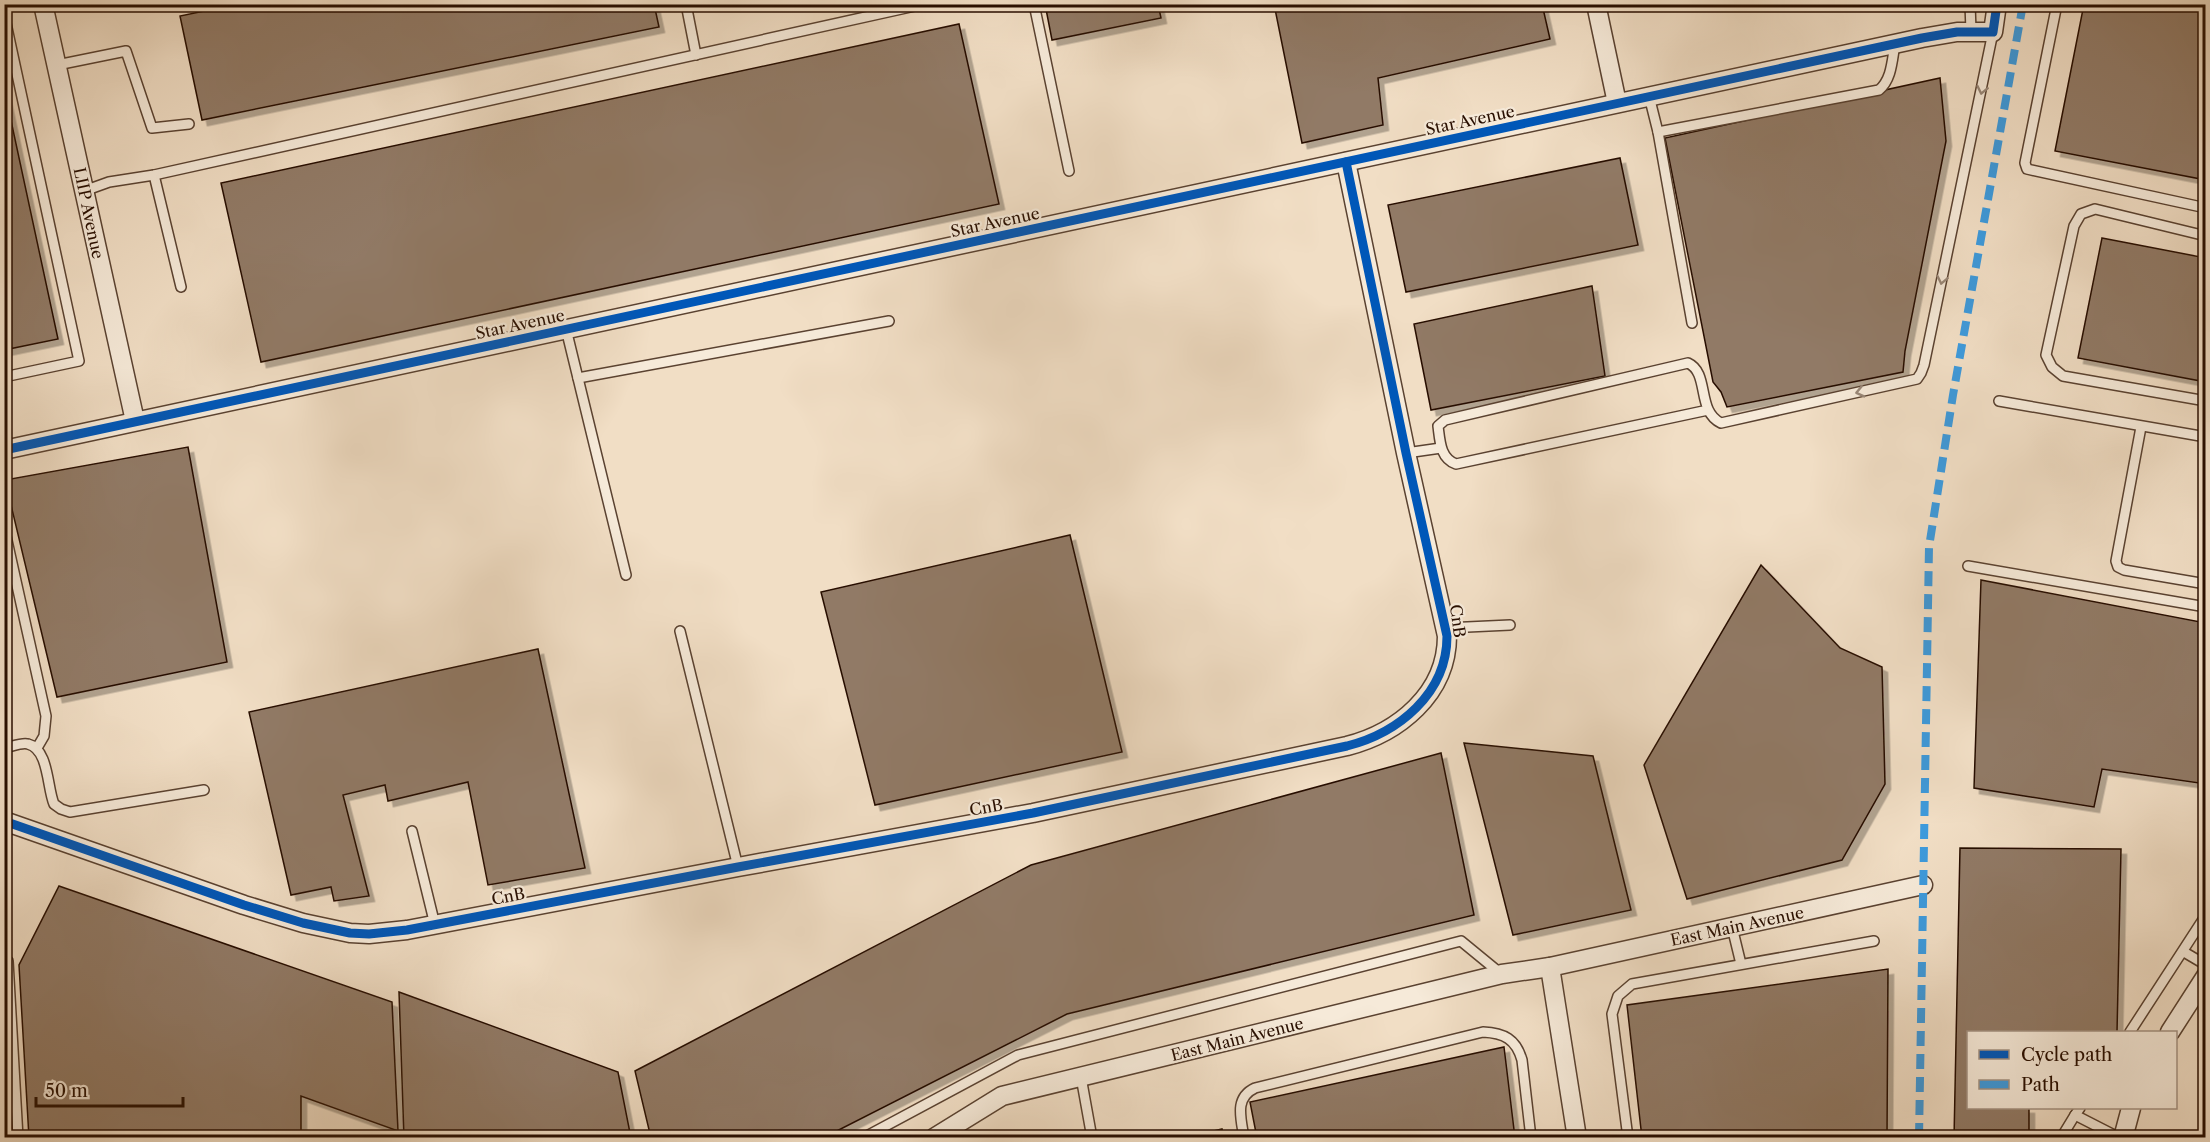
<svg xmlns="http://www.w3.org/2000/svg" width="2210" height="1142" viewBox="0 0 2210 1142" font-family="'Libre Caslon Text',serif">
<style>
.building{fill:#917a66;stroke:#280e00;stroke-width:1.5;filter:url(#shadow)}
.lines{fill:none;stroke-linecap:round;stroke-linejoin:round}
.service-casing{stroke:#5a4231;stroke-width:12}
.minor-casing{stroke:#5a4231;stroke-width:21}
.service{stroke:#f6ead9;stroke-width:9}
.minor{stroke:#f6ead9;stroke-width:18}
.quiet{stroke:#3d9adc;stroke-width:8;stroke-dasharray:15 8;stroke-linecap:butt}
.cycleway-casing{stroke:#f6ead9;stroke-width:13}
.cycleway{stroke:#0057b8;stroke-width:9}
.oneway{stroke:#998777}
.labels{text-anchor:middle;stroke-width:4.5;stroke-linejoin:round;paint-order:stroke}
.street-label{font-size:16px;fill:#280e00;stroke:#f6ead9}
</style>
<defs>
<filter id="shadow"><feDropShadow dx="5.5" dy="5.5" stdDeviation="0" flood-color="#0004"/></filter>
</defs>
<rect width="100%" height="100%" fill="#f1dec5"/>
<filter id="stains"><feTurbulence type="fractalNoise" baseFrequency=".00333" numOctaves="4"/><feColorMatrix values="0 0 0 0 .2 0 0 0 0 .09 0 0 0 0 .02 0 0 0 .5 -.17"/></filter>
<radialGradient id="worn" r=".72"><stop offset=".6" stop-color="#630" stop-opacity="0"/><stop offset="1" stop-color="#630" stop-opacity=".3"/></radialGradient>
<g class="building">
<polygon points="238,4 654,4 659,27 202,120 180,16"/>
<polygon points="1045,4 1158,4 1161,18 1052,40"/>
<polygon points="1274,4 1542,4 1550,39 1378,78 1383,125 1302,143"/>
<polygon points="2084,4 2206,4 2206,180 2055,151"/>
<polygon points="959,24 999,204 261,362 221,183"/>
<polygon points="1940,78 1946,141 1905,351 1903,372 1727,407 1721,392 1713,382 1665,138"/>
<polygon points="4,88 58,339 4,350"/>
<polygon points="1620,158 1638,245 1406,292 1388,205"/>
<polygon points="2102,238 2206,258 2206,382 2078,358"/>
<polygon points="1592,286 1605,376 1431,410 1414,324"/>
<polygon points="188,447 227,662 57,697 5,480"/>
<polygon points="1070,535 1122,752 875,805 821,592"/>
<polygon points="1761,565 1840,648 1882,667 1885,784 1842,860 1687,899 1644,765"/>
<polygon points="1981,580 2206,623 2206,784 2102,769 2094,807 1974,788"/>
<polygon points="538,649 585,868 488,885 468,782 388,801 385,785 343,795 369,896 334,901 331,887 291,895 249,712"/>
<polygon points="1464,743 1593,756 1631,910 1513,935"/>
<polygon points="1441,753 1474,915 1067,1014 823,1138 651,1138 635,1071 1031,865"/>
<polygon points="1960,848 2121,849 2117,1032 1968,1032 1968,1108 2029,1108 2029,1138 1954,1138"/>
<polygon points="59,886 392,1002 398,1131 301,1096 301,1138 29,1138 19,965"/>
<polygon points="1888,969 1887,1138 1642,1138 1627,1005"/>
<polygon points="399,992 618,1072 631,1138 404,1138"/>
<polygon points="1504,1047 1515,1138 1257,1138 1250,1102"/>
<polygon points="1222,1129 1224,1138 1185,1138"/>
</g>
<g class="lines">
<g class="service-casing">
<g id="service">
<polyline points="686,4 696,55"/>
<polyline points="1034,4 1069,171"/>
<polyline points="1970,4 1971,31"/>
<polyline points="2057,4 2025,163 2027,169 2206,208"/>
<polyline points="4,14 79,361 4,377"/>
<polyline points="57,65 126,51 152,128 189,124"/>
<polyline points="1649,96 1658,132 1692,323"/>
<path d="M1658 132 1879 90C1892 79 1892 60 1895 44"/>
<polyline points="154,175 181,287"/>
<polyline points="84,191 109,182 154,175 924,4"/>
<polyline points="2206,236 2095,209 2081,214 2074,226 2046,355 2052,367 2063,376 2206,401"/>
<polyline points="566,329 626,575"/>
<polyline points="578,378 889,321"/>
<polyline points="1999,401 2206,437"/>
<path d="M1708 410 1456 464C1440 458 1440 441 1438 426L1445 420 1688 363C1710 373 1696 411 1721 423L1917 379 1921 373 1924 365 1993 32"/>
<polyline points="2141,427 2116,561 2118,567 2124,570 2206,584"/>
<polyline points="1406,453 1441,448"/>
<polyline points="4,527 46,716 44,736 37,748"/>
<polyline points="1968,566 2206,607"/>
<polyline points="1446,628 1510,625"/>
<polyline points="680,631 738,867"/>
<path d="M4 748C11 747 22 742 28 744 49 749 47 788 54 804L61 809 70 812 204 790"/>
<polyline points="412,831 435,925"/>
<polyline points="1732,927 1741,964"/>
<polyline points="2184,952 2206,965"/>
<polyline points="8,961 18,1138"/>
<polyline points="2130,1032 2206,915"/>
<polyline points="1081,1077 1092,1138"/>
<polyline points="2080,1108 2075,1115 2120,1138"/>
<polyline points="863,1138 1018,1055 1461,941 1500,973"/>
<path d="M1244 1138C1241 1118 1234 1098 1255 1088L1483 1032C1504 1033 1516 1039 1522 1060L1531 1138"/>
<polyline points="1628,1138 1612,1014 1618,996 1632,984 1874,941"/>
<polyline points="2061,1138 2075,1115"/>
</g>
</g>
<g class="minor-casing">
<g id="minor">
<polyline points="43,4 135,421"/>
<polyline points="1596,4 1617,103"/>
<polyline points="4,450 1922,38 1957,32 1993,32 1997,4"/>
<path d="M4 821 244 905 303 923 350 933 369 934 407 930 738 867 1033 813 1347 746C1398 733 1447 694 1447 636L1406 453 1346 162"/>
<polyline points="1550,967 1577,1138"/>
<polyline points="2170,1032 2206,976"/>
<polyline points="934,1138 1002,1096 1502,974 1550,967 1923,885"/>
<polyline points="2123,1138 2131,1108"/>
</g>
</g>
<use href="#service" class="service"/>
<use href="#minor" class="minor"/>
<polyline class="quiet" points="1919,1138 1929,547 1953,395 2023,4"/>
<g class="cycleway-casing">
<g id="cycleway">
<polyline points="4,450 1922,38 1957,32 1993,32 1997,4"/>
<path d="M4 821 244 905 303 923 350 933 369 934 407 930 738 867 1033 813 1347 746C1398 733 1447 694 1447 636L1406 453 1346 162"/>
</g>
</g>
<use href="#cycleway" class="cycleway"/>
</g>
<defs><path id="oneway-chevron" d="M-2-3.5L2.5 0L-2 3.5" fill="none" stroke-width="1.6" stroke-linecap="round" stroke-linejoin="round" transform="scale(1.5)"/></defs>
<g class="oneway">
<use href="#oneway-chevron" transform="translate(1982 90) rotate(102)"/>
<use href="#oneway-chevron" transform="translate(1942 280) rotate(102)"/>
<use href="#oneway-chevron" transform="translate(1860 392) rotate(167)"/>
</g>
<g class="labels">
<g class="street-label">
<text transform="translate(1470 120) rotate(-12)" y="6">Star Avenue</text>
<text transform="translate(89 213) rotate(78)" y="6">LIIP Avenue</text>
<text transform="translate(995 222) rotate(-12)" y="6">Star Avenue</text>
<text transform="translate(520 324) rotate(-12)" y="6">Star Avenue</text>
<text transform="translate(1458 621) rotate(82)" y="6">CnB</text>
<text transform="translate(986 807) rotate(-10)" y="6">CnB</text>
<text transform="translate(508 896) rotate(-11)" y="6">CnB</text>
<text transform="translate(1737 926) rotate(-12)" y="6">East Main Avenue</text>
<text transform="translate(1237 1039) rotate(-14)" y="6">East Main Avenue</text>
</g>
</g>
<rect width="2210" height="1142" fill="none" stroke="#f1dec5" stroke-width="24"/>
<rect x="6" y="6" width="2198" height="1130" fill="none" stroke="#280e00" stroke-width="3"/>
<rect x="12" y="12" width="2186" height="1118" fill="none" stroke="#280e00" stroke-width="1.5"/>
<rect x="1967" y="1031" width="210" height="78" fill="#f6ead9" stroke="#a49282" stroke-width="1.5"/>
<rect x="1979" y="1050" width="30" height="9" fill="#0057b8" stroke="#a49282" stroke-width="1.5"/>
<text x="2021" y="1061" font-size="18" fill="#280e00">Cycle path</text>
<rect x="1979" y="1080" width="30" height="9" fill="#3d9adc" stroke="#a49282" stroke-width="1.5"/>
<text x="2021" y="1091" font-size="18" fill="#280e00">Path</text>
<path d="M36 1097v9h147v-9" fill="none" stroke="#280e00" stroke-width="3"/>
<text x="45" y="1097" font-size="18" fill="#280e00" stroke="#f6ead9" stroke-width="4.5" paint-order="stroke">50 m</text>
<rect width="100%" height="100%" filter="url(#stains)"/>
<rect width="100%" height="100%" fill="url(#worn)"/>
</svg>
